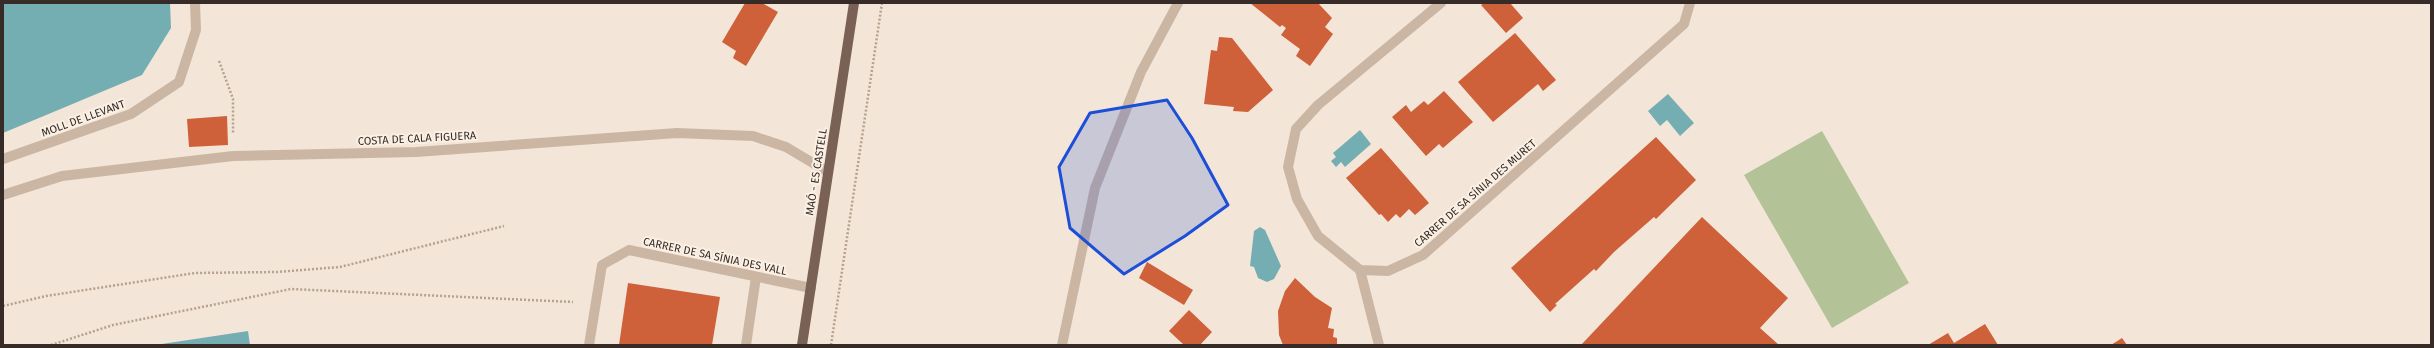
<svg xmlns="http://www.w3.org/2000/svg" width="2434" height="348" viewBox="0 0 2434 348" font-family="'Fira Sans',sans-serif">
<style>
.green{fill:#b3c297}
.water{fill:#75aeb2}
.building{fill:#ce603a}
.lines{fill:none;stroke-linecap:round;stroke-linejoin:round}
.path{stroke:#b7a08d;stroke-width:2.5;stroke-dasharray:2 2;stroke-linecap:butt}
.minor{stroke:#cbb6a3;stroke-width:10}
.major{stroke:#796255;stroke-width:10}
.marked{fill:#1d4ed8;fill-opacity:0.2;stroke:#1d4ed8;stroke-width:3;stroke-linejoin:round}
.labels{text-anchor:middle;stroke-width:4;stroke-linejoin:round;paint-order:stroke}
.street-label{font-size:11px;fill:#362b26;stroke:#faf0e4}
</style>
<rect width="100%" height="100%" fill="#f3e6d8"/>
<polygon class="green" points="1822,131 1909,283 1832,328 1744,175"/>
<g class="water">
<polygon points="3,3 170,3 171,28 142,75 3,133"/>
<polygon points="1668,94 1694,123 1680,136 1667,120 1660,126 1648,111"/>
<polygon points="1360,130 1371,144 1345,167 1341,162 1336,167 1331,161 1336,157 1333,153"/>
<polygon points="1260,227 1265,230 1281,266 1274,279 1267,282 1258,278 1254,267 1250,266 1254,231"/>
<polygon points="248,331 250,345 155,345"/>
</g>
<g class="building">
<polygon points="745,3 762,3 778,12 746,66 733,58 736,51 722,42"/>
<polygon points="1250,3 1318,3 1332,18 1325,27 1333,34 1310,66 1296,56 1300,49 1281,35 1286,28 1282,25 1280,27"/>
<polygon points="1484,3 1510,3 1523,18 1506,33 1481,5"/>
<polygon points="1515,33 1556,80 1543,91 1538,84 1493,122 1458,82"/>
<polygon points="1219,37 1232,38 1273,90 1248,112 1233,111 1234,107 1204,104 1211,50 1217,51"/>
<polygon points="1444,91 1473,122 1443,148 1439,144 1426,156 1392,117 1406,105 1411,112 1424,101 1428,105"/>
<polygon points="227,116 228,145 189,147 187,119"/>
<polygon points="1656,137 1696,180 1656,219 1654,217 1614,252 1596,271 1594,269 1555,304 1557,305 1550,312 1511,268"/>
<polygon points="1381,148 1429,203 1415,215 1409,209 1400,218 1396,214 1388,222 1381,214 1379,215 1346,178"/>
<polygon points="1702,217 1788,298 1760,328 1779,345 1581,345"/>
<polygon points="1147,262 1193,290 1184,305 1139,278"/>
<polygon points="1295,278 1315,297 1332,308 1328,328 1334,329 1333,337 1337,338 1337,345 1283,345 1279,335 1278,311 1285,291"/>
<polygon points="628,283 720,297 712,345 619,345"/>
<polygon points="1189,310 1212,332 1200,345 1184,345 1169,331"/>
<polygon points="1985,324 1998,345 1928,345 1948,333 1954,343"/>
<polygon points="2122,338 2127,345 2111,345"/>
</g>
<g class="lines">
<g class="path">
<polyline points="219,61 233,99 233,134"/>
<polyline points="3,306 46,296 195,273 277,272 340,267 504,226"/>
<polyline points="51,345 113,325 291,289 573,302"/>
<polyline points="831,345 882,3"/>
</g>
<g class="minor">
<polyline points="1441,3 1318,105 1296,129 1288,167 1297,199 1318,236 1360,270 1388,271 1423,255 1684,24 1690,3"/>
<polyline points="3,159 131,114 179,82 196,30 195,3"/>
<polyline points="3,195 62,176 233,156 416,152 677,133 753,136 786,147 828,172"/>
<polyline points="1360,270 1379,345"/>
<polyline points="589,345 602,265 629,250 811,288"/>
<polyline points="746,345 756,277"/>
<polyline points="1062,345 1095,188 1141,72 1178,3"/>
</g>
<polyline class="major" points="802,345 854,3"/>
</g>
<path class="marked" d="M1167 100 1192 138 1228 205 1185 236 1124 274 1070 228 1059 167 1090 113Z"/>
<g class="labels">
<g class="street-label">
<text transform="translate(83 118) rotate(-20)" y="4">MOLL DE LLEVANT</text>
<text transform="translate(417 138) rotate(-3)" y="4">COSTA DE CALA FIGUERA</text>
<text transform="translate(816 172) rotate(-81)" y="4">MAÓ - ES CASTELL</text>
<text transform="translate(1475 193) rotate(-41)" y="4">CARRER DE SA SÍNIA DES MURET</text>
<text transform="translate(715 256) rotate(12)" y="4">CARRER DE SA SÍNIA DES VALL</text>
</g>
</g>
<rect width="2434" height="348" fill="none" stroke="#362b26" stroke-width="8"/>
</svg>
